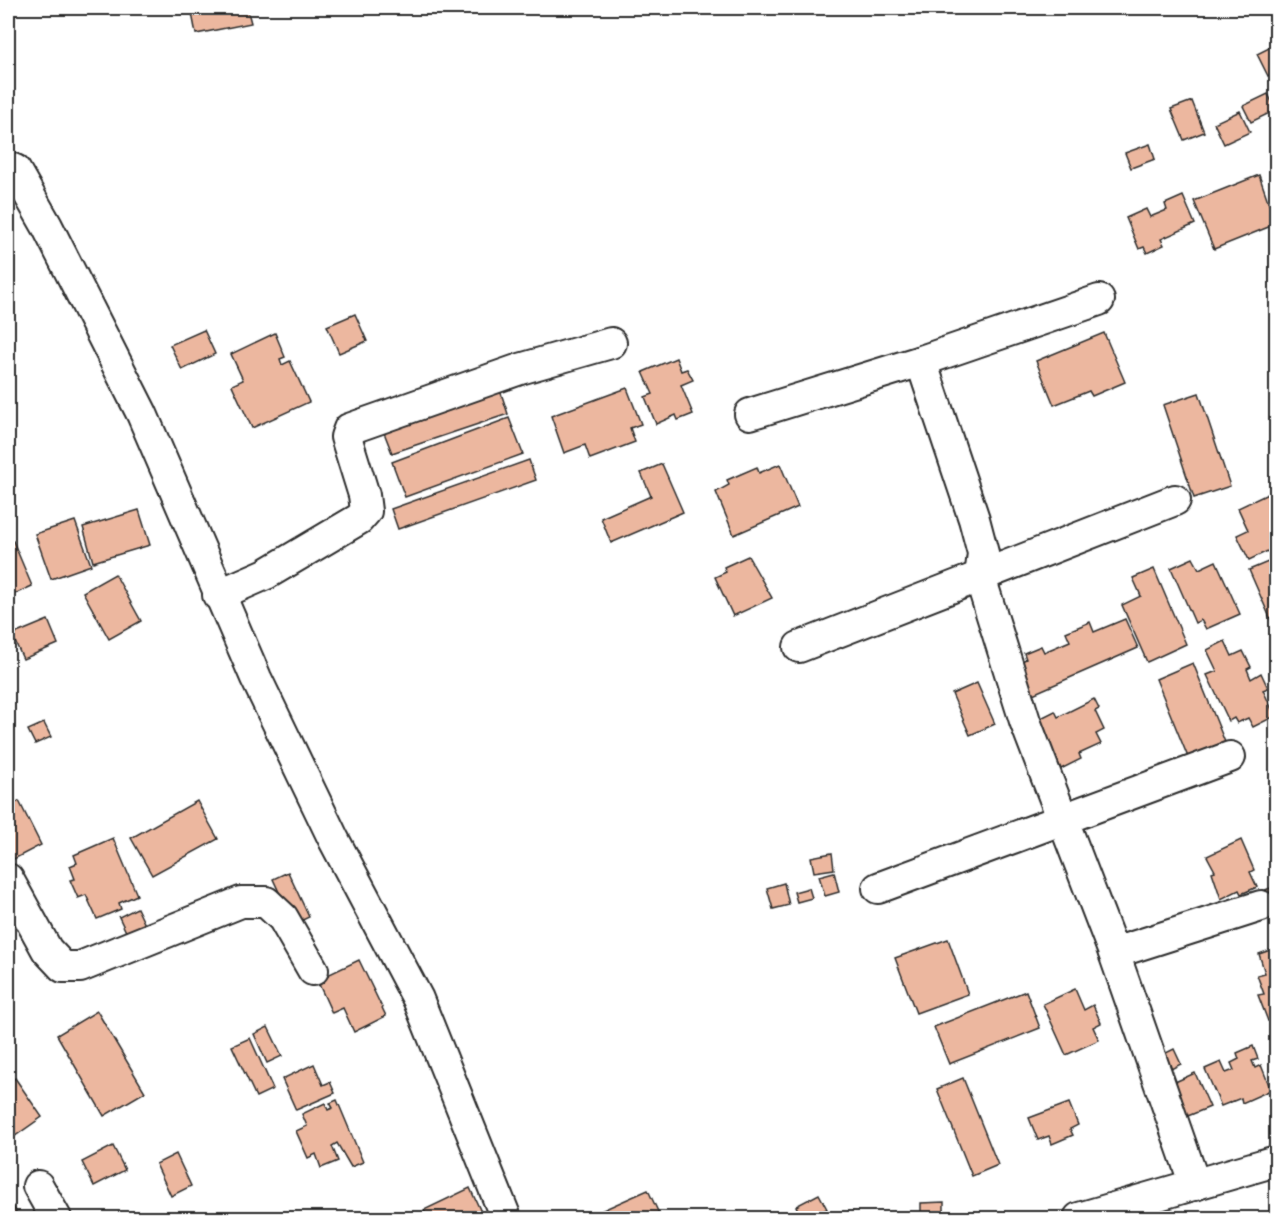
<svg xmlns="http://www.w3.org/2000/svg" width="1284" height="1226" viewBox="0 0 1284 1226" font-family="Pangolin,sans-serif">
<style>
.building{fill:#ecb79f;stroke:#2b2b2b;stroke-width:1.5}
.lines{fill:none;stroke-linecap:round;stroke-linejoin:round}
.minor-casing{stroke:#2b2b2b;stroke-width:34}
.minor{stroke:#fff;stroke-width:30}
</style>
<rect width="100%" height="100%" fill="#fff"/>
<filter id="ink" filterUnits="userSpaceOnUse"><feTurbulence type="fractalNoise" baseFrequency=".0167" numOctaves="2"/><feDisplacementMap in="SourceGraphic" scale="12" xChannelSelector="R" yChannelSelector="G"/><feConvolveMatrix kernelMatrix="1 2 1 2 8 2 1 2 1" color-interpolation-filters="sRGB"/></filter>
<g filter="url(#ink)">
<g class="building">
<polygon points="191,8 247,8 251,23 196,34"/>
<polygon points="1273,46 1276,53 1276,72 1268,76 1257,54"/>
<polygon points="1268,94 1276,110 1251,122 1243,106"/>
<polygon points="1192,101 1204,132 1184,140 1171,109"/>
<polygon points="1240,111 1250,132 1224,144 1214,123"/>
<polygon points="1150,144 1155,159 1131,168 1125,153"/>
<polygon points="1259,175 1276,224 1214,249 1194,201"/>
<polygon points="1183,196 1195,224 1161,239 1164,245 1147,253 1144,247 1139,249 1126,218 1146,209 1150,217 1167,210 1165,204"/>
<polygon points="355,314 367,341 339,353 327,326"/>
<polygon points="204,330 215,354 182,370 170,345"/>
<polygon points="275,333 285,357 280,359 282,365 290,361 309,402 252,428 232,385 243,380 231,354"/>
<polygon points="1104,333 1125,382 1092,396 1089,391 1054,405 1036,361"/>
<polygon points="676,358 681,371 687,369 693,380 681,385 693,414 678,420 676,415 656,424 645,397 653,394 643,372"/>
<polygon points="627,388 641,424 630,428 635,442 590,459 585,445 564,453 551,416"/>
<polygon points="500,390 508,414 392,453 383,430"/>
<polygon points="1199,393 1230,486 1194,498 1163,405"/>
<polygon points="509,418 523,454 405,497 392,462"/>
<polygon points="529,460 536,480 398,529 391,509"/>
<polygon points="662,464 683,512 611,543 601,518 651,496 641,473"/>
<polygon points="780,464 798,507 734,535 716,492 729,485 727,480 757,467 759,473"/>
<polygon points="1274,491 1276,547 1249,560 1237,535 1248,530 1238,508"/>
<polygon points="139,510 150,545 93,562 83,527"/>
<polygon points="75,521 91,565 51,579 35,534"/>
<polygon points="13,541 32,586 8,597 8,543"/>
<polygon points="748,556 772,598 733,616 715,577 726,572 724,567"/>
<polygon points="1193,558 1199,569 1216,561 1240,614 1206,629 1201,620 1195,623 1171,568"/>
<polygon points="1275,559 1276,618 1271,620 1249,570"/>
<polygon points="1154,569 1186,644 1147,662 1122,605 1141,596 1133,578"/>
<polygon points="115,574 141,621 109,639 83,592"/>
<polygon points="1125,619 1138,648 1026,697 1011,666 1026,659 1024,653 1041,646 1044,652 1070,641 1066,632 1090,622 1094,632"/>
<polygon points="48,620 58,644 23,659 12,635"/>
<polygon points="1225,641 1232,656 1243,651 1251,667 1247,669 1251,679 1261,673 1268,688 1263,690 1275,716 1253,727 1248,718 1237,723 1234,718 1229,721 1207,675 1217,671 1207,650"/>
<polygon points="1193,663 1229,752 1192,767 1156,679"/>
<polygon points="977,683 995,724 970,735 952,694"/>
<polygon points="1094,699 1099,709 1095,711 1104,730 1096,734 1101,744 1079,754 1081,759 1061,769 1046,738 1033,722 1055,711 1058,717"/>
<polygon points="44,723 51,737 35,744 28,730"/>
<polygon points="19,801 41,845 8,862 8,807"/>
<polygon points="197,801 218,839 152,875 131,838"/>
<polygon points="113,838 137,895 119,903 121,909 97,919 86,895 78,898 70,880 75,879 70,866 77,863 74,855"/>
<polygon points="1241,840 1254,870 1250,872 1257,887 1241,894 1239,890 1221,899 1212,872 1215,871 1207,856"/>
<polygon points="832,853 834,869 814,872 811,857"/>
<polygon points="288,872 309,917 294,924 273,879"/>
<polygon points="834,872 839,892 825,896 819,876"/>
<polygon points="784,883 789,905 773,909 767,888"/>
<polygon points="1276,886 1276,904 1269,906 1265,890"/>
<polygon points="809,888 812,898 797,902 794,892"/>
<polygon points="137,908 147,929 129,938 119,917"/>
<polygon points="948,939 968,994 916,1013 895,958"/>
<polygon points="1276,948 1276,1018 1268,1021 1258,995 1264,994 1257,975 1265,973 1259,954"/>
<polygon points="359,960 386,1016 354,1032 343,1008 332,1013 317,980"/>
<polygon points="1075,989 1084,1010 1093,1005 1101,1023 1093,1027 1099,1040 1066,1055 1043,1004"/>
<polygon points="1026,991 1040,1028 949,1064 934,1027"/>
<polygon points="97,1011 145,1092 104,1116 57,1035"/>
<polygon points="268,1027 282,1056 267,1063 254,1034"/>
<polygon points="250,1038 273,1089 256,1097 232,1046"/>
<polygon points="1253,1046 1258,1059 1252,1061 1255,1068 1261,1065 1271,1090 1242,1103 1241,1098 1221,1106 1205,1069 1221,1062 1226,1073 1234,1070 1231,1063 1239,1059 1237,1053"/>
<polygon points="1174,1049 1181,1064 1163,1073 1156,1058"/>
<polygon points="314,1064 323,1085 330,1082 335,1093 296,1110 282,1079"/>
<polygon points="1195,1073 1210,1107 1178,1120 1164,1087"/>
<polygon points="15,1078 42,1117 8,1141 8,1084"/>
<polygon points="963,1078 998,1165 972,1176 937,1089"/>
<polygon points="337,1100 363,1162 351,1167 337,1143 332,1146 338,1161 321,1168 316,1154 308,1158 296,1131 307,1126 302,1114 325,1103 328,1110 333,1108 330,1103"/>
<polygon points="1069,1103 1078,1125 1070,1129 1073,1135 1052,1144 1049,1136 1038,1140 1029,1118"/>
<polygon points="113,1146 125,1170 94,1186 82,1162"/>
<polygon points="176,1154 191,1186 171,1196 156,1164"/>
<polygon points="470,1188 481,1212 468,1218 428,1218 424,1210"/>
<polygon points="648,1190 661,1218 587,1218 587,1217"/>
<polygon points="819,1194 827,1209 809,1218 802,1218 796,1206"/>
<polygon points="944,1202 944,1215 921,1216 921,1203"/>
<polygon points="13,1206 19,1218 8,1218 8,1209"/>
</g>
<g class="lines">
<g class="minor-casing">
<g id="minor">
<polyline points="8,167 15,170 47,226 142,414 256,678 334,840 418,999 506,1218"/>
<polyline points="921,361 974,519 983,553 980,577 1025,721 1114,953 1195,1185"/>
<polyline points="750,414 921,361 1099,300"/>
<polyline points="218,595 266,574 359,519 366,511 364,495 346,437 349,429 520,369 611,343"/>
<polyline points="799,647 1175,500"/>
<polyline points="8,879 47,950 63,967 80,967 241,902 266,902 283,918 313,970"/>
<polyline points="878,888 1230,757"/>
<polyline points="1114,953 1261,906"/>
<polyline points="38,1186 56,1218"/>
<polyline points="1079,1218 1276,1161"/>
</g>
</g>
<use href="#minor" class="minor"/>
</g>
</g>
<rect width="1284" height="1226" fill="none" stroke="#fff" stroke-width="30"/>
<rect x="15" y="15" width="1254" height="1196" fill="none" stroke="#2b2b2b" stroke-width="2" filter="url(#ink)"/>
</svg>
